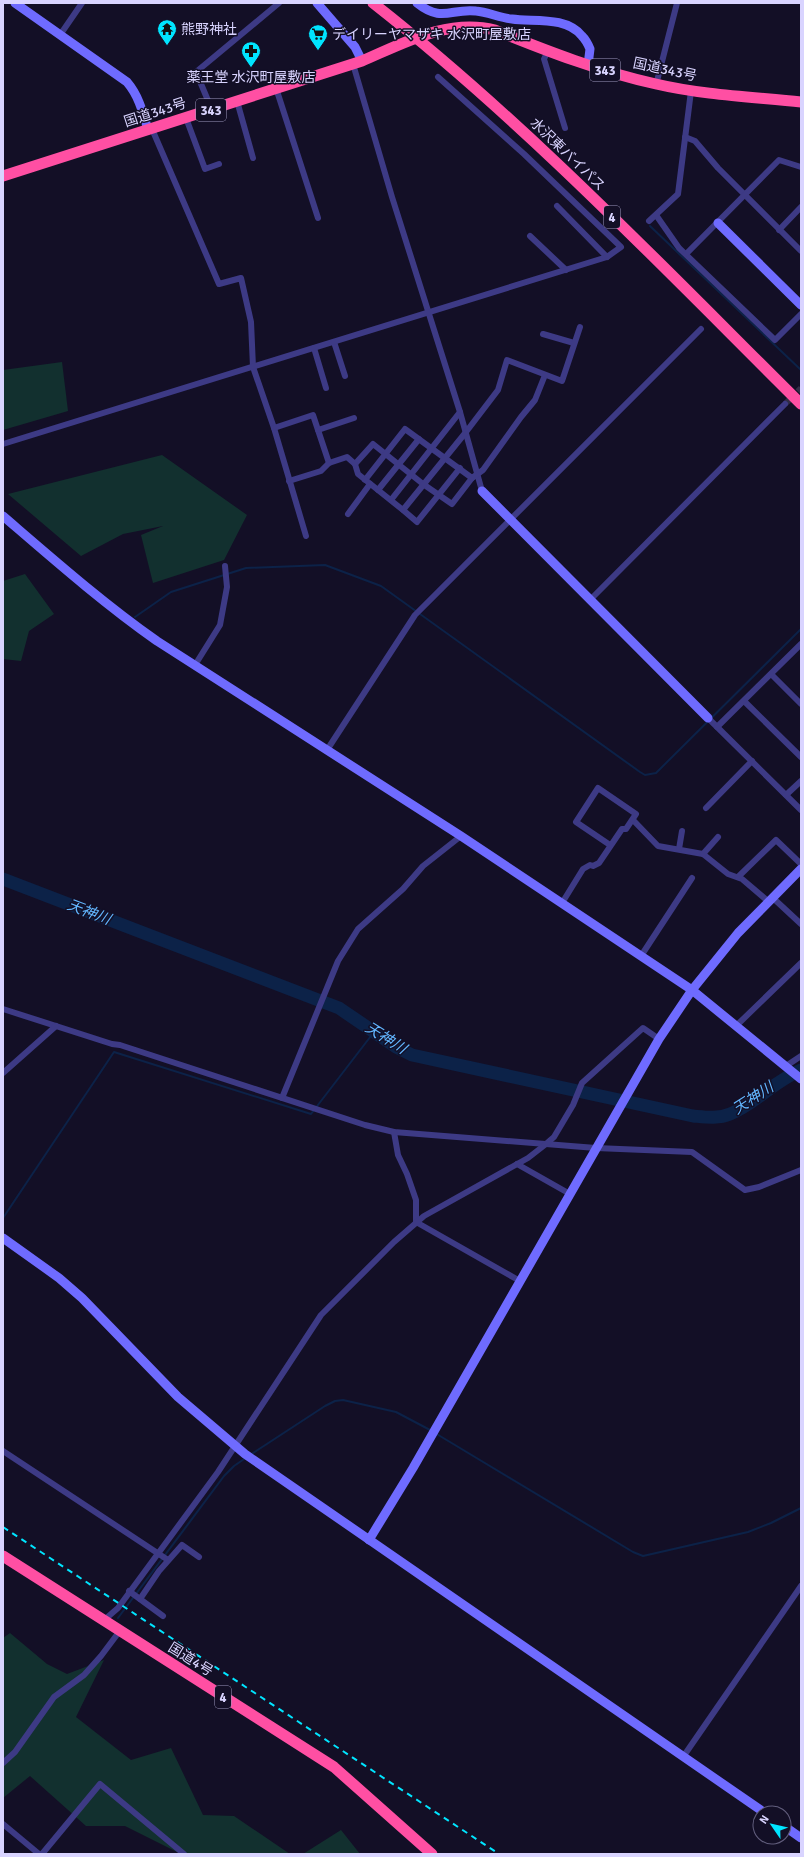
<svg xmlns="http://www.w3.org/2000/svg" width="804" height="1857" viewBox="0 0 804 1857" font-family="Signika,'Noto Sans JP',sans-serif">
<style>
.green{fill:#12302f}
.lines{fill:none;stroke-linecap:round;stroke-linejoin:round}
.stream{stroke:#0c2248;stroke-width:2}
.river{stroke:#0c2248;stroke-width:13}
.street-tunnel{stroke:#312d47;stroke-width:6;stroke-dasharray:6 3;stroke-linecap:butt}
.street{stroke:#3d3a85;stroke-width:6}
.secondary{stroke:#6f6bff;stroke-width:9}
.highway{stroke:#ff4fa3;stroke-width:11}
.rail{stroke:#00e5ff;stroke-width:2;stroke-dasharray:6 5;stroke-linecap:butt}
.labels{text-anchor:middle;stroke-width:3;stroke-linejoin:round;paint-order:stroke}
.shield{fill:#130f26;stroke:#9e99be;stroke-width:1}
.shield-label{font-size:13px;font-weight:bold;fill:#d9d4ff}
.poi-label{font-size:14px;fill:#d9d4ff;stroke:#130f26;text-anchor:start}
.street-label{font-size:14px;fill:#d9d4ff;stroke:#130f26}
.water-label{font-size:15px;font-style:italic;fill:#62b6ff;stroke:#130f26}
</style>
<rect width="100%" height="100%" fill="#130f26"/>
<g class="green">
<polygon points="62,362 68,411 3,430 3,370"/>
<polygon points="162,455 247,515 224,560 153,583 141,535 163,526 123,534 81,556 8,494"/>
<polygon points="25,574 54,614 29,631 21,661 3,659 3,581"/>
<polygon points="10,1633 47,1664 67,1674 104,1660 76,1717 131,1760 171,1748 203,1815 234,1816 290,1854 181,1854 125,1826 86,1826 30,1776 3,1798 3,1638"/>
<polygon points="341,1830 360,1854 303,1854"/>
</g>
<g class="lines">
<g class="stream">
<polyline points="650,226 801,370"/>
<polyline points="135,617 171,592 246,568 325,565 381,586 640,772 645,775 656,773 801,629"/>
<polyline points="3,1218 114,1052 311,1114 374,1032"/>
<polyline points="435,1433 633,1552 643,1556 748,1532 771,1523 801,1508"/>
<polyline points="250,1455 325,1406 335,1401 343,1400 396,1412 432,1431"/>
<polyline points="118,1618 224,1476 234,1466 247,1457"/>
</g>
<path class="river" d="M3 879 339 1008 396 1047 412 1055 693 1116C705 1117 718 1119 730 1114 755 1104 774 1081 801 1070"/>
<polyline class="street-tunnel" points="785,404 801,388"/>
<g class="street">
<polyline points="60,35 82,3"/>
<polyline points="548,51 544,59 565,128"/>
<polyline points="353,64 392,197 460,412 482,491"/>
<polyline points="656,85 677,3"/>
<polyline points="276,88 318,218"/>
<polyline points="237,101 253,158"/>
<polyline points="212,110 196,72 279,3"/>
<polyline points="186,118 205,169 219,164"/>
<polyline points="152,129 219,284 241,278 251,322 253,367 274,428 306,536"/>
<polyline points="685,137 695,141 718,168 801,251"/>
<polyline points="557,206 607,257"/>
<polyline points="656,215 679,248 775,340 801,314"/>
<polyline points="649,221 678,194 691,91"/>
<polyline points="779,230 801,207"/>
<polyline points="530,236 566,270"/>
<polyline points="686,254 779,160 801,167"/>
<polyline points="543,334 574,343"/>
<polyline points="334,342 345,376"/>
<polyline points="314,348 326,388"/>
<polyline points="274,428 313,415 329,463"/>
<polyline points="318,430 354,418"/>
<polyline points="3,444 607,257 621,247 524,154 438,77"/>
<polyline points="355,464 373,444 423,484 452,504 472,478"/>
<polyline points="365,480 405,429 472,478 483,470 521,417 535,400 545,375"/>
<polyline points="289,481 321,471 329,463 347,457 355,464 358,474 403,510 466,432 498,390 507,360 562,381 580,327"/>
<polyline points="378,490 419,439"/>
<polyline points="391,500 460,412"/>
<polyline points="403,510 417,522 460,468"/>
<polyline points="348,514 370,484"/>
<polyline points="590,600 785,404"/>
<polyline points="195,665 220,625 227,587 225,566"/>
<polyline points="771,674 801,704"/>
<polyline points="744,701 801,757"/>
<polyline points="708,718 801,810"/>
<polyline points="717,727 801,644"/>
<polyline points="327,750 415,615 701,329"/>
<polyline points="786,795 801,781"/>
<polyline points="706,808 752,761"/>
<polyline points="633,820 658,846 703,854 728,874 742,879 769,902"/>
<polyline points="679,849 682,831"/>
<polyline points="703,854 718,837"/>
<polyline points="738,877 776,840 801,864"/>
<polyline points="773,898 801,924"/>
<polyline points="562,903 583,869 590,865 593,866 599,863 622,829 626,829 636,814 598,788 576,822 610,845"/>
<polyline points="641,956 692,878"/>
<polyline points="3,1009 112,1044 120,1045 365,1125 394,1132 596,1148 692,1152 745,1190 759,1187 801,1170"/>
<polyline points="736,1026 801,963"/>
<polyline points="786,1066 801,1056"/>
<polyline points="3,1073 56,1026"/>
<polyline points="282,1098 338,961 358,929 403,889 423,866 461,836"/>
<polyline points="394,1132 398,1155 407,1174 416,1200 416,1222"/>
<polyline points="517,1164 570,1194"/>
<polyline points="416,1222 520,1281"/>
<polyline points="3,1451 168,1560"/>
<polyline points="129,1591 163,1616"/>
<polyline points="140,1599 159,1571 182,1545 199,1557"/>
<polyline points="103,1621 118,1608 218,1472 321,1315 394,1242 424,1216 528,1158 546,1144 554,1137 573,1105 582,1083 643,1028 659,1039"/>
<polyline points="683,1757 801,1586"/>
<polyline points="3,1763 15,1752 54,1697 84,1675 101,1656 119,1632"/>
<polyline points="3,1824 39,1854"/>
<polyline points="42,1854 100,1784 184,1854"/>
</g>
<g class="secondary">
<path d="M15 3 127 82C139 96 143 113 148 130"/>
<polyline points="317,3 355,47 362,61"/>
<path d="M417 3C442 23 451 8 476 11 488 12 500 18 512 19 534 22 566 16 582 36 585 39 588 44 590 49L588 65"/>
<polyline points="718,223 801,305"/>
<polyline points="482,491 708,718"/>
<path d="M3 516C53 559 103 603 157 641L461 836 692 990 801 1079"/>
<polyline points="3,1238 59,1278 82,1298 178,1397 245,1454 765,1813"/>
<polyline points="369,1540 413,1468 659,1039 692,990 738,933 801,869"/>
<polyline points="784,1826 801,1838"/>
</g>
<g class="highway">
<path d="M373 3C527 124 662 266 801 404"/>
<path d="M3 176 362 61C404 43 448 18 495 30 547 51 601 72 656 84 703 95 753 97 801 102"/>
<polyline points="3,1556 334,1767 432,1854"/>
</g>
<polyline class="rail" points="3,1527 499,1854"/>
</g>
<defs>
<g id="temple-pin" transform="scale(1)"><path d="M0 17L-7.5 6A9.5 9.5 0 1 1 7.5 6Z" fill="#00e5ff" stroke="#130f26"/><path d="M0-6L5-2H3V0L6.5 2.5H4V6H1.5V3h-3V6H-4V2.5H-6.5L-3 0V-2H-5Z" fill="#111"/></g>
<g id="supermarket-pin" transform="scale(1)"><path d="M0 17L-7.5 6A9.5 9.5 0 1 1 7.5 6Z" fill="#00e5ff" stroke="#130f26"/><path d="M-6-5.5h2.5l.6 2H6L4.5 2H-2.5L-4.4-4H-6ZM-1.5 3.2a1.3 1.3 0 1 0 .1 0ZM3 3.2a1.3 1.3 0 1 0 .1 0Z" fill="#111"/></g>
<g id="pharmacy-pin" transform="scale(1)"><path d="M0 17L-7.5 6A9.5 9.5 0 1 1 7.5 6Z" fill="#00e5ff" stroke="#130f26"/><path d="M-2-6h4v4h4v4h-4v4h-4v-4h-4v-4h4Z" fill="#111"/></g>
</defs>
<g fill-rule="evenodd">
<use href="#temple-pin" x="167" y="29"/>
<use href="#supermarket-pin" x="318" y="34"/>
<use href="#pharmacy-pin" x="251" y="51"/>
</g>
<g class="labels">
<g class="shield">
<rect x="590" y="59" width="30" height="22" rx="3"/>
<rect x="196" y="99" width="30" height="22" rx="3"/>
<rect x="604" y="206" width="16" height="22" rx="3"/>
<rect x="215" y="1686" width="16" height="22" rx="3"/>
</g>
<g class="shield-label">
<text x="605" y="75">343</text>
<text x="211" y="115">343</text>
<text x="612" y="222">4</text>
<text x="223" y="1702">4</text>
</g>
<g class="poi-label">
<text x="181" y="34">熊野神社</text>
<text x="332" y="39">デイリーヤマザキ 水沢町屋敷店</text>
<text x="251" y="82" text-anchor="middle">薬王堂 水沢町屋敷店</text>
</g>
<g class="street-label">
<text transform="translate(665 69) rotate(12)" y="5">国道343号</text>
<text transform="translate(155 112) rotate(-18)" y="5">国道343号</text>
<text transform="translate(568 154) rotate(44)" y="5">水沢東バイパス</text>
<text transform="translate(191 1659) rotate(32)" y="5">国道4号</text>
</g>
<g class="water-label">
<text transform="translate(89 912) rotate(21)" y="5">天神川</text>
<text transform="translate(386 1038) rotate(32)" y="5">天神川</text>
<text transform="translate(753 1098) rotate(-33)" y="5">天神川</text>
</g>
</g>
<rect width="804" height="1857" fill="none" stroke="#d9d4ff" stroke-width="8"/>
<g transform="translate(772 1825) rotate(304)"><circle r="19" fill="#130f26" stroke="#625e7d"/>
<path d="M0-3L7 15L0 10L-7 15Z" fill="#00e5ff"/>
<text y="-6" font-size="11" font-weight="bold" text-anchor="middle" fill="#d9d4ff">N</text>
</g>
</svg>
